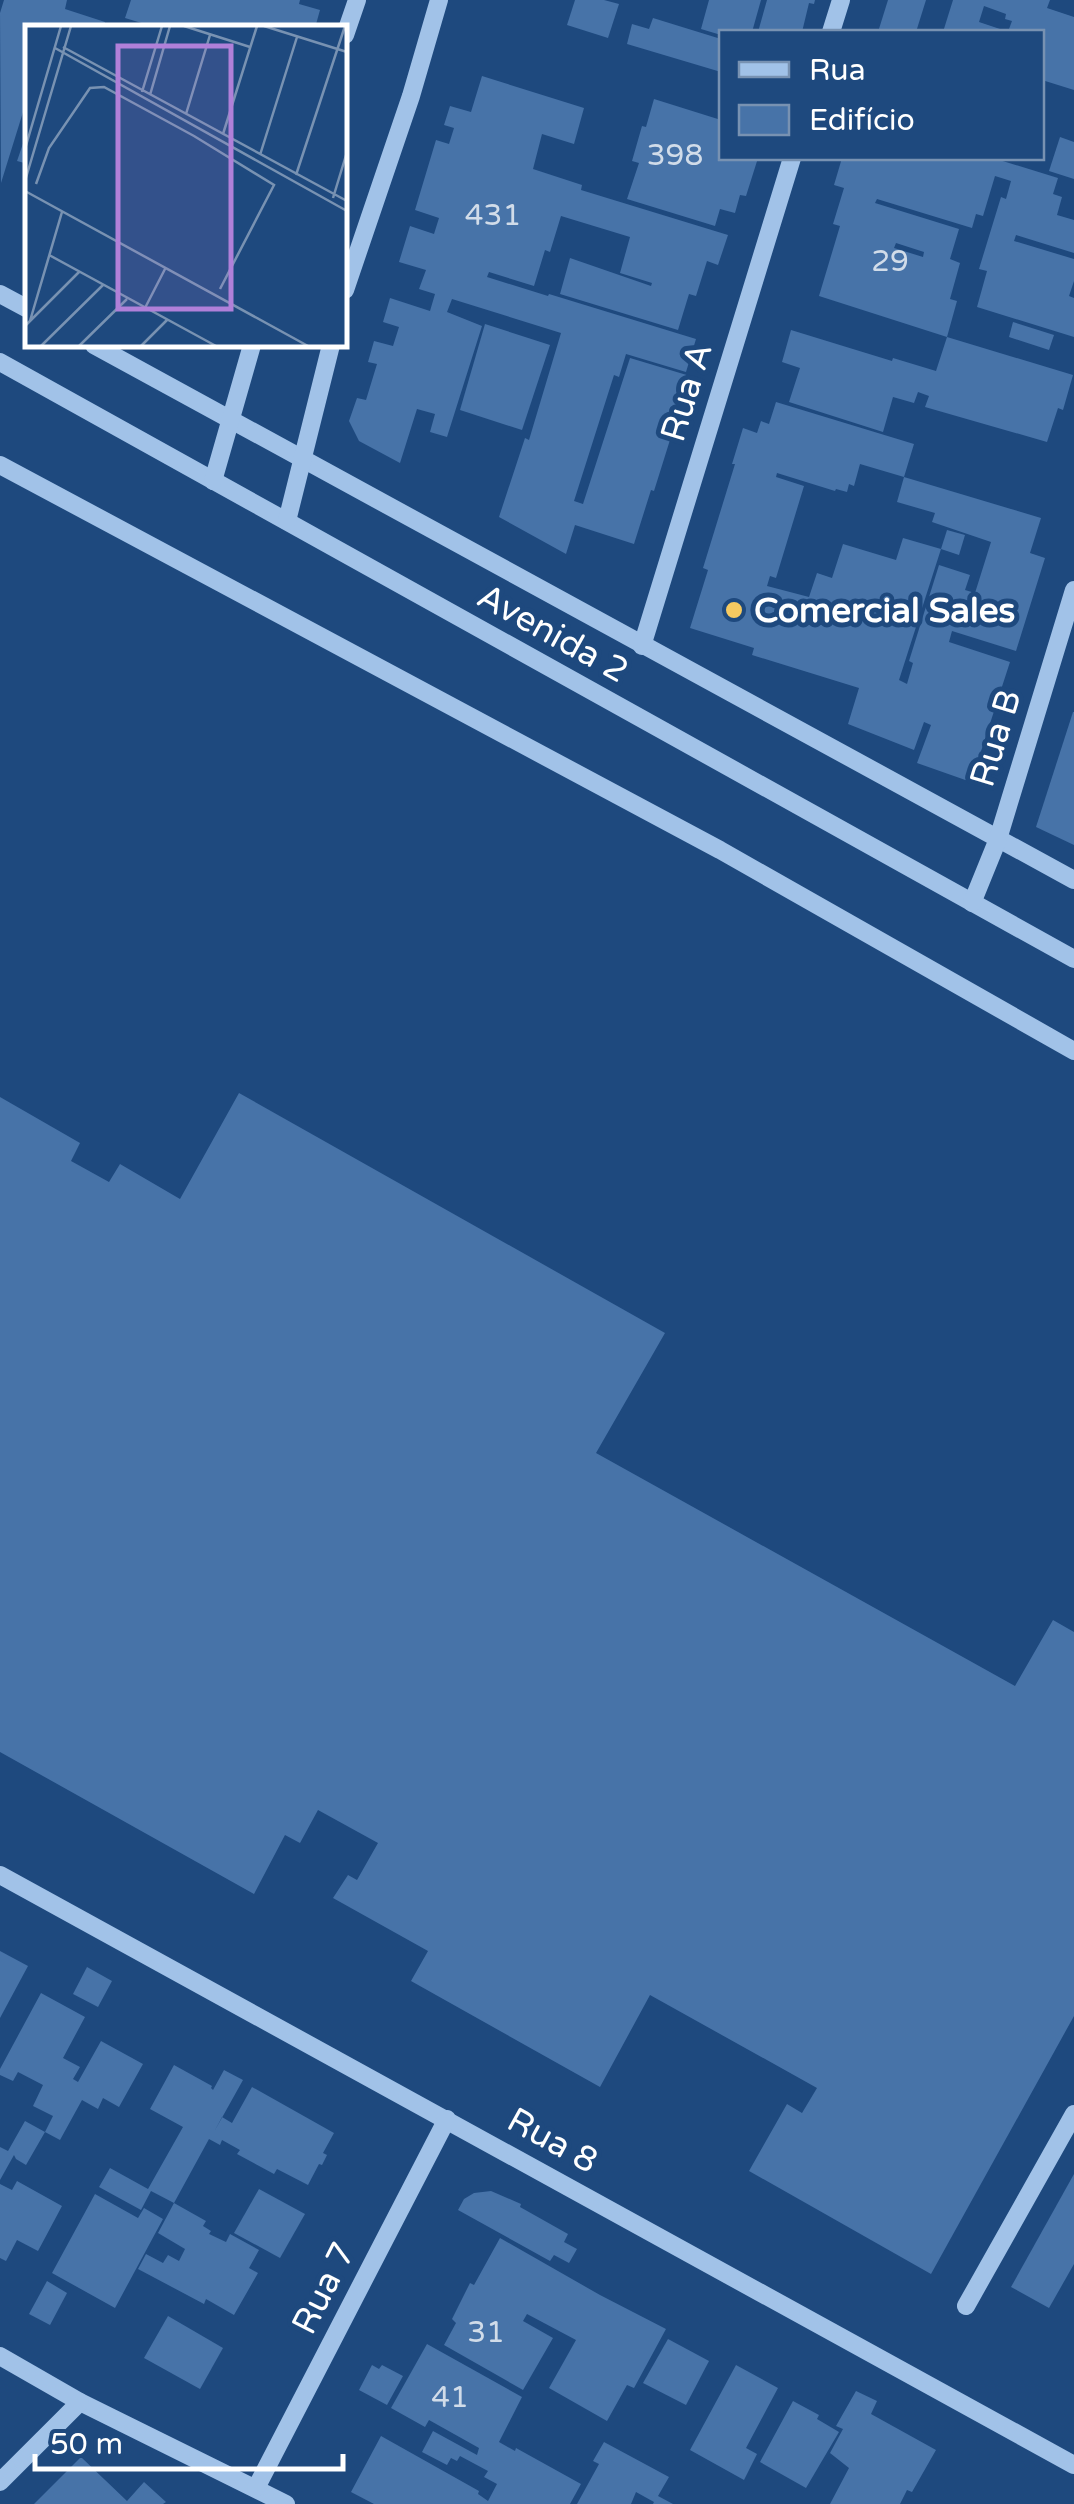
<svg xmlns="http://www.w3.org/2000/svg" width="1074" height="2504" viewBox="0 0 1074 2504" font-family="'Varela Round',sans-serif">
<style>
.building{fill:#4773a8;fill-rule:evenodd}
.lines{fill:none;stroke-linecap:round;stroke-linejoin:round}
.minor{stroke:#a1c2e8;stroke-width:18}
.poi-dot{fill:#f6ca61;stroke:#1e497e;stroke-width:4}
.labels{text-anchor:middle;stroke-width:10;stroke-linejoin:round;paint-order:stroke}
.number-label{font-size:30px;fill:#d1dce9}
.street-label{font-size:35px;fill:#fff;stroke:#1e497e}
.poi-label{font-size:35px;font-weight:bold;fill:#fff;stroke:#1e497e;text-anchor:start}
.inset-road{fill:none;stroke:#7892b2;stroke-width:2.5}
.view{fill:#b080d9;fill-opacity:0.15;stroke:#b080d9;stroke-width:5}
.inset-edge{fill:none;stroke:#fff;stroke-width:5}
</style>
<rect width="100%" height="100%" fill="#1e497e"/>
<g class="building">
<polygon points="4,0 67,0 65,9 105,22 104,28 28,28 28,96 1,183 0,13"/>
<polygon points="131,0 300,0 299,4 320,10 315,28 158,28 125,18"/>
<polygon points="575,0 604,0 619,4 608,38 567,25"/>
<polygon points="709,0 761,0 752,32 721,32 721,35 701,29"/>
<polygon points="767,0 815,0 814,4 809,3 802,32 758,32"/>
<polygon points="888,0 926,0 916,32 878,32"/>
<polygon points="953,0 1050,0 1047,8 1074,17 1074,90 1042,80 1042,32 1019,32 1009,29 1012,21 1005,19 1006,14 984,6 979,22 1009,32 943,32"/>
<polygon points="653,18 721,39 721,72 627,44 632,24 649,29"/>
<polygon points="482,76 584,108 574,144 542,134 533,169 582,185 581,190 728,235 718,265 707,261 696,296 689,294 678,330 560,294 570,258 651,286 652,283 620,273 630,237 561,216 550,252 545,250 534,286 489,272 487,277 548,296 549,294 696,339 686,372 626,354 619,377 614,375 574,501 583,504 630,358 690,376 654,491 651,490 634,544 575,525 566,554 499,517 525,438 529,440 561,333 452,299 447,312 482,326 447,437 430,432 435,414 417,409 400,463 359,441 349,421 357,398 366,400 377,364 368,362 374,341 393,346 399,327 383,322 390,298 430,311 435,294 419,289 426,270 399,262 410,226 434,234 439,218 415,210 436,140 449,144 454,128 444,125 450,106 471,112"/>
<polygon points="654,99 721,120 721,158 758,158 746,196 740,195 735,213 720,209 715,226 627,199 639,163 632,161 642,126 646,127"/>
<polygon points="27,132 28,132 28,164 17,161"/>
<polygon points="1060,137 1074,142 1074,179 1049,171"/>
<path d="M842 158H974L984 161 985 158H993L1058 178 1053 194 1062 197 1057 215 1074 220V253L1016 235 1014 241 1074 259V281L1069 296 1074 298V337L977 307 987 271 979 269 1001 197 1006 199 1011 181 995 176 983 216 976 214 972 228 877 199 875 203 959 229 950 259 960 263 950 299 957 301 947 337 819 296 840 226 833 224 844 188 834 185ZM896 243 924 252 923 257 894 248Z"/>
<polygon points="1013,322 1054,335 1049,350 1009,337"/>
<polygon points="485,324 550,345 522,430 460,410"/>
<polygon points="791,330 892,361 893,358 936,371 947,337 1073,375 1063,410 1058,408 1047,442 925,407 929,396 918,392 914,403 893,397 883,432 789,402 800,368 782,362"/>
<polygon points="776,402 914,444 904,477 860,464 854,486 849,484 847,492 836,489 835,491 777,473 776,477 804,486 776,578 770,576 767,586 809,597 817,573 832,578 843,544 896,560 903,538 941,549 899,680 907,684 913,663 909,661 939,565 970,575 965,590 975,593 991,542 932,522 935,513 897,502 904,477 1041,518 1030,553 1045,558 1016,651 952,631 949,642 1010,662 971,782 917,763 931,725 924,722 914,750 848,724 859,688 752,655 754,648 690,628 708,570 703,568 735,464 732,464 743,428 757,433 761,421 769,424"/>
<polygon points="947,530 965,535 959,555 941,549"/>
<polygon points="1073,712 1074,712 1074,845 1036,827"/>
<polygon points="239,1093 665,1333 596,1453 1015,1686 1053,1620 1074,1632 1074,2016 931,2274 749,2171 787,2104 802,2113 817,2088 650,1995 600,2087 411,1981 428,1951 333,1898 348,1875 357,1880 378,1843 318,1810 300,1843 285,1835 254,1894 0,1752 0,1097 80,1143 71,1161 109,1182 120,1164 180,1199"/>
<polygon points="0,1951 28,1966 0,2018"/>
<polygon points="87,1967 112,1981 98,2007 73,1994"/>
<polygon points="41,1993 85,2017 63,2058 80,2067 73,2079 78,2082 101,2041 143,2064 119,2107 103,2098 98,2109 82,2100 60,2140 45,2132 26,2165 16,2159 14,2155 0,2180 0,2147 8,2151 25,2121 45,2132 53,2116 33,2106 43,2085 18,2072 13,2081 0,2075 0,2069"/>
<polygon points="174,2065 212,2086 211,2088 213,2090 224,2070 243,2080 214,2132 222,2117 232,2123 252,2087 334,2133 323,2153 327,2155 322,2165 319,2164 308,2185 277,2169 274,2174 237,2154 240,2150 222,2140 220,2145 209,2139 174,2203 151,2191 141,2210 99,2187 110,2168 148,2189 183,2127 150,2109"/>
<polygon points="1074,2174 1074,2264 1049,2308 1011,2287"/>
<polygon points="17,2181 62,2206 38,2251 17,2240 6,2261 0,2258 0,2184 12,2190"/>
<polygon points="259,2189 305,2214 280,2258 234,2233"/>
<polygon points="491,2191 521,2204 520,2207 568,2234 564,2242 577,2249 569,2263 554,2255 550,2261 458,2210 464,2199 474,2193"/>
<polygon points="95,2194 138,2218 144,2208 163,2219 115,2308 52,2273"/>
<polygon points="174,2203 206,2221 203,2226 211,2231 209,2234 226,2242 230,2234 259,2250 249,2268 258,2273 234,2315 206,2299 204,2304 138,2269 146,2254 163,2263 168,2255 179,2261 185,2249 158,2233"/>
<polygon points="500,2238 600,2295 666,2329 634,2388 627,2385 607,2421 549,2388 576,2340 527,2314 523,2321 553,2338 523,2390 444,2345 456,2323 452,2319 470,2283 474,2285"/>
<polygon points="47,2281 67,2293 50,2325 29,2314"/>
<polygon points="168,2316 223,2348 200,2389 144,2358"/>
<polygon points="668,2339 709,2361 686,2405 643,2383"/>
<polygon points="427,2344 522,2397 499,2442 515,2451 516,2448 581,2484 570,2504 374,2504 351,2492 381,2436 479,2491 478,2494 488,2501 497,2484 484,2477 488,2471 460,2456 457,2461 451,2458 447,2465 422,2452 433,2431 477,2455 479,2448 429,2420 425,2427 391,2408"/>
<polygon points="372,2365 379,2369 382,2365 403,2376 387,2405 359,2390"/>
<polygon points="736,2365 778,2388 746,2448 757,2454 744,2480 690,2450"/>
<polygon points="856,2391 877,2401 871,2414 936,2450 912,2492 907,2490 900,2504 830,2504 849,2468 830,2453 843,2429 836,2426"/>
<polygon points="793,2401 819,2415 817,2419 839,2432 806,2488 760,2462"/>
<polygon points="604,2442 669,2477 658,2496 673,2504 653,2504 654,2502 636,2492 631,2504 577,2504 599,2464 593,2461"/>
<polygon points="80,2458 82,2458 127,2501 144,2482 166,2502 163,2504 34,2504"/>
</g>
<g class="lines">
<g class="minor">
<polyline points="831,32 841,0"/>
<polyline points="345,35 357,0"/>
<polyline points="345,290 411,96 439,0"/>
<polyline points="0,294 28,309"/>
<path d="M94 345C420 524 747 702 1074 880"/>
<polyline points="0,362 1074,959"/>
<polyline points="0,465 720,850 1074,1051"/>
<polyline points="213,481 252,345"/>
<polyline points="287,521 331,345"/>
<polyline points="642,646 792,158"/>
<polyline points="972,903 998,839 1074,590"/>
<polyline points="0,1875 1074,2465"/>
<polyline points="966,2306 1074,2114"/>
<polyline points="0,2356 80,2402 286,2504"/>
<polyline points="0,2482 80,2402"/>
<polyline points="256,2488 447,2119"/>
</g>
</g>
<circle class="poi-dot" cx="734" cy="610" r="10"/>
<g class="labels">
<g class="number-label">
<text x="675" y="165">398</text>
<text x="493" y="225">431</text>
<text x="890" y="271">29</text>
<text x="486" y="2342">31</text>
<text x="450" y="2407">41</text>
</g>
<g class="street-label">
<text transform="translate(686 392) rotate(-73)" y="12">Rua A</text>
<text transform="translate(553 633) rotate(29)" y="12">Avenida 2</text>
<text transform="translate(995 738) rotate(-73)" y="12">Rua B</text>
<text transform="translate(553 2140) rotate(29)" y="12">Rua 8</text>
<text transform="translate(323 2288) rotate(-63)" y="12">Rua 7</text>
</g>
<g class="poi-label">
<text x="754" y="622">Comercial Sales</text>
</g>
</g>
<g transform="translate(25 25)">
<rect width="322" height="322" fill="#1e497e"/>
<path class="inset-road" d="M159 1 225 22M239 1 322 27M38 22 322 176M30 23 322 186M117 67 137 1M125 70 145 1M161 89 185 10M198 109 232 1M0 124 36 1M235 130 272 12M271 150 320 1M0 156 46 1M11 159 24 123 65 63 79 62 169 111 249 160 195 264M0 166 283 321M308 173 322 127M24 230 191 321M120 283 140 244M5 296 37 187M0 301 54 247M16 321 78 260M54 321 102 274M116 321 142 295"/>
<path class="view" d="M93 21H206V284H93Z"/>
<rect width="322" height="322" class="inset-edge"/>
</g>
<rect x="719" y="30" width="325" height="130" fill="#1e497e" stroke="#7892b2" stroke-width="2.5"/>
<rect x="739" y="62" width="50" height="15" fill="#a1c2e8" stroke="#7892b2" stroke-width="2.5"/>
<text x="809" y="80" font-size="30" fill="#ffffff">Rua</text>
<rect x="739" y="105" width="50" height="30" fill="#4773a8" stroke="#7892b2" stroke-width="2.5"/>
<text x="809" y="130" font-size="30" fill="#ffffff">Edifício</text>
<path d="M35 2454v15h308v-15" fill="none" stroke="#ffffff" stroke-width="5"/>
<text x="50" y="2454" font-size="30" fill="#ffffff" stroke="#1e497e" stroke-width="8" paint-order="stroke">50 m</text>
</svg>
